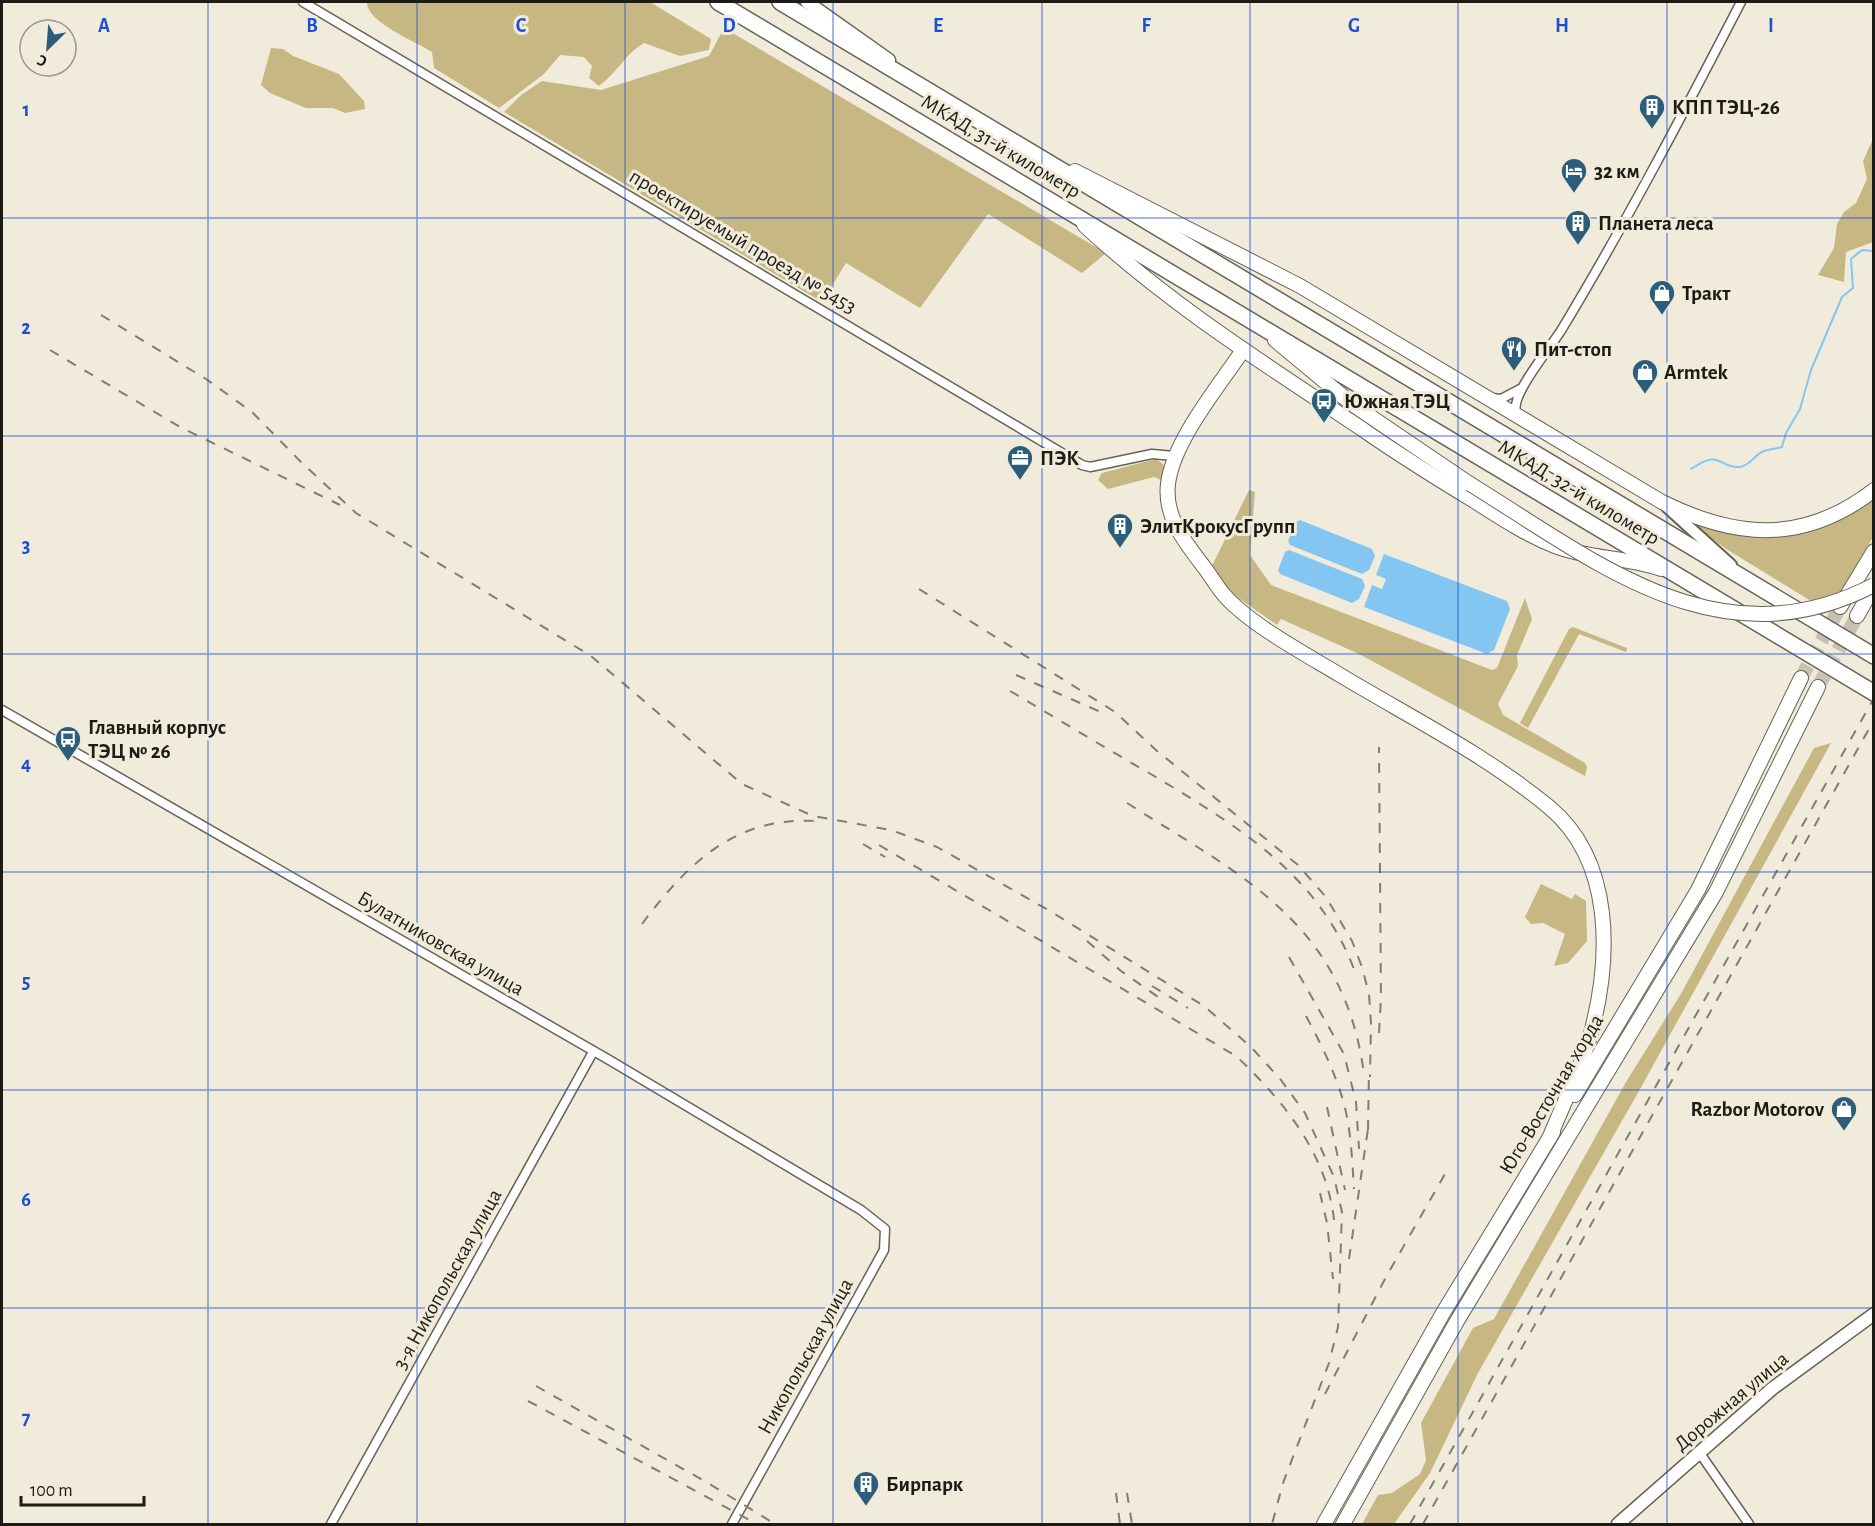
<svg xmlns="http://www.w3.org/2000/svg" width="1875" height="1526" viewBox="0 0 1875 1526" font-family="'Alegreya Sans',sans-serif">
<style>
.green{fill:#c7b883}
.water{fill:#83c6f2}
.lines{fill:none;stroke-linecap:round;stroke-linejoin:round}
.stream{stroke:#83c6f2;stroke-width:2}
.primary-tunnel{stroke:#c6c1b3;stroke-width:14;stroke-dasharray:14 7;stroke-linecap:butt}
.minor-casing{stroke:#676354;stroke-width:11}
.tertiary-casing{stroke:#676354;stroke-width:14}
.secondary-casing{stroke:#676354;stroke-width:15}
.primary-casing{stroke:#676354;stroke-width:16}
.trunk-casing{stroke:#676354;stroke-width:18}
.minor{stroke:#fff;stroke-width:8}
.tertiary{stroke:#fff;stroke-width:10}
.secondary{stroke:#fff;stroke-width:12}
.primary{stroke:#fff;stroke-width:14}
.trunk{stroke:#fff;stroke-width:15}
.rail{stroke:#817d72;stroke-width:2;stroke-dasharray:10 10;stroke-linecap:butt}
.primary-bridge-casing{stroke:#676354;stroke-width:16;stroke-linecap:butt}
.primary-bridge{stroke:#fff;stroke-width:14}
.grid{fill:none;stroke:#1d4ed8;stroke-width:1.5;stroke-opacity:0.55}
.labels{text-anchor:middle;stroke-width:6;stroke-linejoin:round;paint-order:stroke}
.poi-label{font-size:21px;font-weight:bold;fill:#1d1b15;stroke:#f0ebda;text-anchor:start}
.street-label{font-size:21px;fill:#1d1b15;stroke:#f0ebda}
.grid-label{font-size:20px;text-anchor:middle;font-weight:bold;fill:#1d4ed8;stroke:#f0ebda;stroke-width:6;stroke-linejoin:round;paint-order:stroke}
</style>
<rect width="100%" height="100%" fill="#f0ebda"/>
<g class="green">
<path d="M367 2H650L711 39 709 50 680 56 644 43C626 53 617 73 599 86L589 78 592 66 584 57 560 55 544 74 499 108 434 68 432 52C416 42 366 22 367 2Z"/>
<polygon points="724,28 1106,253 1082,273 988,214 920,308 846,263 822,302 504,112 521,95 542,81 601,90 709,56"/>
<polygon points="271,48 283,49 293,56 339,74 364,101 365,109 345,113 333,108 306,108 270,93 261,85"/>
<polygon points="1873,139 1873,242 1846,252 1844,282 1818,275 1834,248 1837,224 1844,212 1856,203 1867,179 1863,161"/>
<polygon points="1156,459 1163,464 1166,471 1161,480 1154,477 1108,489 1098,480 1102,473"/>
<polygon points="1249,490 1255,492 1250,555 1271,585 1492,670 1497,668 1525,598 1532,619 1517,655 1518,666 1498,704 1503,715 1585,763 1587,767 1585,776 1359,654 1281,619 1277,625 1230,592 1211,568"/>
<path d="M1873 500V537L1829 612 1731 552 1695 527 1696 525C1759 545 1819 539 1873 500Z"/>
<polygon points="1573,627 1627,648 1626,652 1579,634 1528,728 1520,723 1569,629"/>
<polygon points="1831,743 1639,1091 1478,1373 1430,1473 1394,1524 1362,1524 1378,1495 1392,1493 1420,1474 1426,1460 1421,1423 1473,1328 1494,1319 1626,1082 1682,992 1814,748"/>
<polygon points="1541,884 1572,899 1575,894 1586,901 1587,941 1568,963 1554,966 1565,934 1543,923 1531,924 1525,917"/>
</g>
<g class="water">
<polygon points="1300,520 1372,549 1375,556 1369,570 1362,574 1290,545 1288,541 1296,522"/>
<polygon points="1289,550 1362,579 1365,586 1359,599 1352,603 1280,574 1278,570 1285,552"/>
<polygon points="1384,554 1507,601 1510,609 1494,650 1487,654 1364,607 1372,585 1382,589 1386,579 1376,575"/>
</g>
<g class="lines">
<path class="stream" d="M1691 469C1722 448 1717 468 1740 467 1750 466 1755 454 1764 451 1770 449 1776 449 1782 447L1786 433 1800 409 1811 370 1842 297 1853 288 1851 259 1862 250 1874 251"/>
<g class="primary-tunnel">
<polyline points="1801,678 1840,607"/>
<polyline points="1818,687 1857,616"/>
</g>
<g class="minor-casing">
<g id="minor">
<polyline points="303,2 1082,465 1090,467 1152,454 1174,456"/>
<polyline points="1491,398 1501,399 1520,389"/>
<path d="M1517 414C1507 398 1552 346 1562 329 1626 223 1684 112 1741 2"/>
<polyline points="2,710 611,1061 861,1210 885,1229 884,1250 732,1524"/>
<polyline points="1699,1452 1749,1524"/>
<polyline points="331,1524 593,1052"/>
</g>
</g>
<g class="tertiary-casing">
<polyline id="tertiary" points="1667,507 1731,565"/>
</g>
<g class="secondary-casing">
<g id="secondary">
<polyline points="807,2 889,60"/>
<polyline points="1618,1524 1773,1388 1874,1314"/>
</g>
</g>
<g class="primary-casing">
<g id="primary">
<path d="M1075 171 1300 286 1662 502C1737 539 1804 544 1874 490"/>
<path d="M1084 225C1170 305 1268 366 1365 431 1401 456 1438 479 1476 502 1501 518 1527 535 1555 546 1589 559 1627 557 1661 569"/>
<polyline points="1275,340 1352,404 1470,484"/>
<path d="M1243 350C1219 386 1173 441 1168 484 1164 517 1185 542 1204 567 1211 576 1217 587 1225 596 1251 625 1305 654 1340 675 1410 717 1486 755 1549 807 1614 861 1611 958 1591 1033 1581 1069 1563 1104 1549 1139"/>
<polyline points="1840,607 1874,551"/>
<polyline points="1857,616 1874,586"/>
<polyline points="1575,1095 1698,890 1801,678"/>
<polyline points="1324,1524 1443,1313 1553,1132"/>
<polyline points="1343,1524 1457,1321 1716,892 1818,687"/>
</g>
</g>
<g class="trunk-casing">
<g id="trunk">
<polyline points="718,2 1874,693"/>
<polyline points="780,2 1874,656"/>
</g>
</g>
<use href="#minor" class="minor"/>
<use href="#tertiary" class="tertiary"/>
<use href="#secondary" class="secondary"/>
<use href="#primary" class="primary"/>
<use href="#trunk" class="trunk"/>
<g class="rail">
<polyline points="101,315 206,379 252,412 301,462 356,513 591,656 742,784 813,816 891,830 937,847 1050,911 1204,1006 1251,1047 1281,1080 1305,1113 1334,1177 1342,1212 1338,1327 1329,1363 1283,1483 1272,1524"/>
<polyline points="50,350 180,427 340,505"/>
<polyline points="919,589 1115,712 1157,751 1298,865 1326,897 1352,941 1362,967 1369,994 1371,1023 1370,1077"/>
<polyline points="1016,675 1103,713"/>
<path d="M1010 691C1056 718 1102 746 1149 773 1234 824 1319 873 1355 972"/>
<path d="M1127 803C1242 876 1344 923 1364 1074"/>
<polyline points="863,844 885,857"/>
<path d="M879 845 1236 1056C1283 1100 1327 1154 1334 1220"/>
<path d="M642 924C687 864 735 816 816 821"/>
<polyline points="1087,941 1121,971 1158,997"/>
<polyline points="1289,957 1344,1054 1356,1102 1359,1149"/>
<polyline points="1152,986 1188,1008"/>
<path d="M1306 1016C1320 1042 1333 1068 1342 1097 1351 1126 1352 1159 1354 1189"/>
<polyline points="1379,1033 1381,998 1379,747"/>
<polyline points="1327,1107 1345,1190"/>
<polyline points="1368,1130 1369,1070"/>
<polyline points="1320,1193 1327,1223 1333,1279"/>
<polyline points="1349,1259 1369,1122"/>
<polyline points="536,1386 708,1483 775,1524"/>
<polyline points="1325,1394 1386,1277 1449,1167"/>
<polyline points="528,1401 757,1524"/>
<polyline points="1116,1493 1120,1524"/>
<polyline points="1127,1493 1132,1524"/>
<polyline points="1410,1524 1874,698"/>
<polyline points="1423,1524 1874,720"/>
</g>
<g class="primary-bridge-casing">
<path id="primary-bridge" d="M1470 484C1597 562 1719 665 1874 585"/>
</g>
<use href="#primary-bridge" class="primary-bridge"/>
</g>
<path class="grid" d="M208 2V1524M417 2V1524M625 2V1524M833 2V1524M1042 2V1524M1250 2V1524M1458 2V1524M1667 2V1524M2 218H1874M2 436H1874M2 654H1874M2 872H1874M2 1090H1874M2 1308H1874"/>
<defs>
<g id="building-pin" transform="scale(1.35)"><path d="M0 17L-7.5 6A9.5 9.5 0 1 1 7.5 6Z" fill="#2c5d7b" stroke="#f0ebda"/><path d="M-4-6H4V6H1V3H-1V6H-4ZM-2.5-4.3h1.7v1.8h-1.7ZM.8-4.3h1.7v1.8H.8ZM-2.5-1h1.7V.8h-1.7ZM.8-1h1.7V.8H.8Z" fill="#fff"/></g>
<g id="hotel-pin" transform="scale(1.35)"><path d="M0 17L-7.5 6A9.5 9.5 0 1 1 7.5 6Z" fill="#2c5d7b" stroke="#f0ebda"/><path d="M-6-4.5h1.5V1H6V5H4.5V3h-9V5H-6ZM-4 0a1.8 1.8 0 1 1 3.6 0ZM.5 0V-2.5h3Q6-2.5 6 0Z" fill="#fff"/></g>
<g id="shop-pin" transform="scale(1.35)"><path d="M0 17L-7.5 6A9.5 9.5 0 1 1 7.5 6Z" fill="#2c5d7b" stroke="#f0ebda"/><path d="M-5-2.5h2.3a2.7 3.5 0 0 1 5.4 0H5L5.5 6h-11ZM-1.5-2.5h3a1.5 2.3 0 0 0-3 0Z" fill="#fff"/></g>
<g id="restaurant-pin" transform="scale(1.35)"><path d="M0 17L-7.5 6A9.5 9.5 0 1 1 7.5 6Z" fill="#2c5d7b" stroke="#f0ebda"/><path d="M-5-6h1v4h1v-4h1v4h1v-4h1v5L-1.5 .5V6h-2V.5L-5-1ZM5-6V6H3V1.5H1.5Q1.5-4 5-6Z" fill="#fff"/></g>
<g id="bus-pin" transform="scale(1.35)"><path d="M0 17L-7.5 6A9.5 9.5 0 1 1 7.5 6Z" fill="#2c5d7b" stroke="#f0ebda"/><path d="M-5-6H5V4H4V6H2V4H-2V6H-4V4H-5ZM-3.5-4V0h7V-4ZM-3.5 1.2v1.5H-2V1.2ZM2 1.2v1.5H3.5V1.2Z" fill="#fff"/></g>
<g id="office-pin" transform="scale(1.35)"><path d="M0 17L-7.5 6A9.5 9.5 0 1 1 7.5 6Z" fill="#2c5d7b" stroke="#f0ebda"/><path d="M-6-3h4V-5.5h4V-3h4V5H-6ZM-1-4.5V-3h2v-1.5ZM-6 0V1H6V0Z" fill="#fff"/></g>
</defs>
<g fill-rule="evenodd">
<use href="#building-pin" x="1652" y="107"/>
<use href="#hotel-pin" x="1574" y="171"/>
<use href="#building-pin" x="1578" y="223"/>
<use href="#shop-pin" x="1662" y="293"/>
<use href="#restaurant-pin" x="1514" y="349"/>
<use href="#shop-pin" x="1645" y="372"/>
<use href="#bus-pin" x="1324" y="401"/>
<use href="#office-pin" x="1020" y="458"/>
<use href="#building-pin" x="1120" y="526"/>
<use href="#bus-pin" x="68" y="739"/>
<use href="#shop-pin" x="1844" y="1109"/>
<use href="#building-pin" x="866" y="1484"/>
</g>
<g class="labels">
<g class="poi-label">
<text x="1672" y="114">КПП ТЭЦ-26</text>
<text x="1594" y="178">32 км</text>
<text x="1598" y="230">Планета леса</text>
<text x="1682" y="300">Тракт</text>
<text x="1534" y="356">Пит-стоп</text>
<text x="1664" y="379">Armtek</text>
<text x="1344" y="408">Южная ТЭЦ</text>
<text x="1040" y="465">ПЭК</text>
<text x="1140" y="533">ЭлитКрокусГрупп</text>
<text x="88" y="734">Главный корпус<tspan x="88" dy="24">ТЭЦ № 26</tspan></text>
<text x="1824" y="1116" text-anchor="end">Razbor Motorov</text>
<text x="886" y="1491">Бирпарк</text>
</g>
<g class="street-label">
<text transform="translate(1001 146) rotate(31)" y="7">МКАД, 31-й километр</text>
<text transform="translate(743 241) rotate(31)" y="7">проектируемый проезд № 5453</text>
<text transform="translate(1579 492) rotate(31)" y="7">МКАД, 32-й километр</text>
<text transform="translate(441 943) rotate(30)" y="7">Булатниковская улица</text>
<text transform="translate(1551 1094) rotate(-59)" y="7">Юго-Восточная хорда</text>
<text transform="translate(447 1279) rotate(-61)" y="7">3-я Никопольская улица</text>
<text transform="translate(805 1356) rotate(-61)" y="7">Никопольская улица</text>
<text transform="translate(1731 1401) rotate(-40)" y="7">Дорожная улица</text>
</g>
</g>
<g class="grid-label">
<text x="104" y="32">A</text>
<text x="312" y="32">B</text>
<text x="521" y="32">C</text>
<text x="729" y="32">D</text>
<text x="938" y="32">E</text>
<text x="1146" y="32">F</text>
<text x="1354" y="32">G</text>
<text x="1562" y="32">H</text>
<text x="1771" y="32">I</text>
<text x="26" y="116">1</text>
<text x="26" y="334">2</text>
<text x="26" y="552">3</text>
<text x="26" y="770">4</text>
<text x="26" y="988">5</text>
<text x="26" y="1206">6</text>
<text x="26" y="1424">7</text>
</g>
<rect width="1875" height="1526" fill="none" stroke="#1d1b15" stroke-width="6"/>
<g transform="translate(48 48) rotate(205)"><circle r="28" fill="#f0ebda" stroke="#9c988b" stroke-width="1.5"/>
<path d="M0-4.5L10 22L0 15L-10 22Z" fill="#2c5d7b"/>
<text y="-9" font-size="16" font-weight="bold" text-anchor="middle" fill="#1d1b15">С</text>
</g>
<path d="M21 1496v9h123v-9" fill="none" stroke="#1d1b15" stroke-width="3"/>
<text x="30" y="1496" font-size="18" fill="#1d1b15" stroke="#f0ebda" stroke-width="4.5" paint-order="stroke">100 m</text>
</svg>
